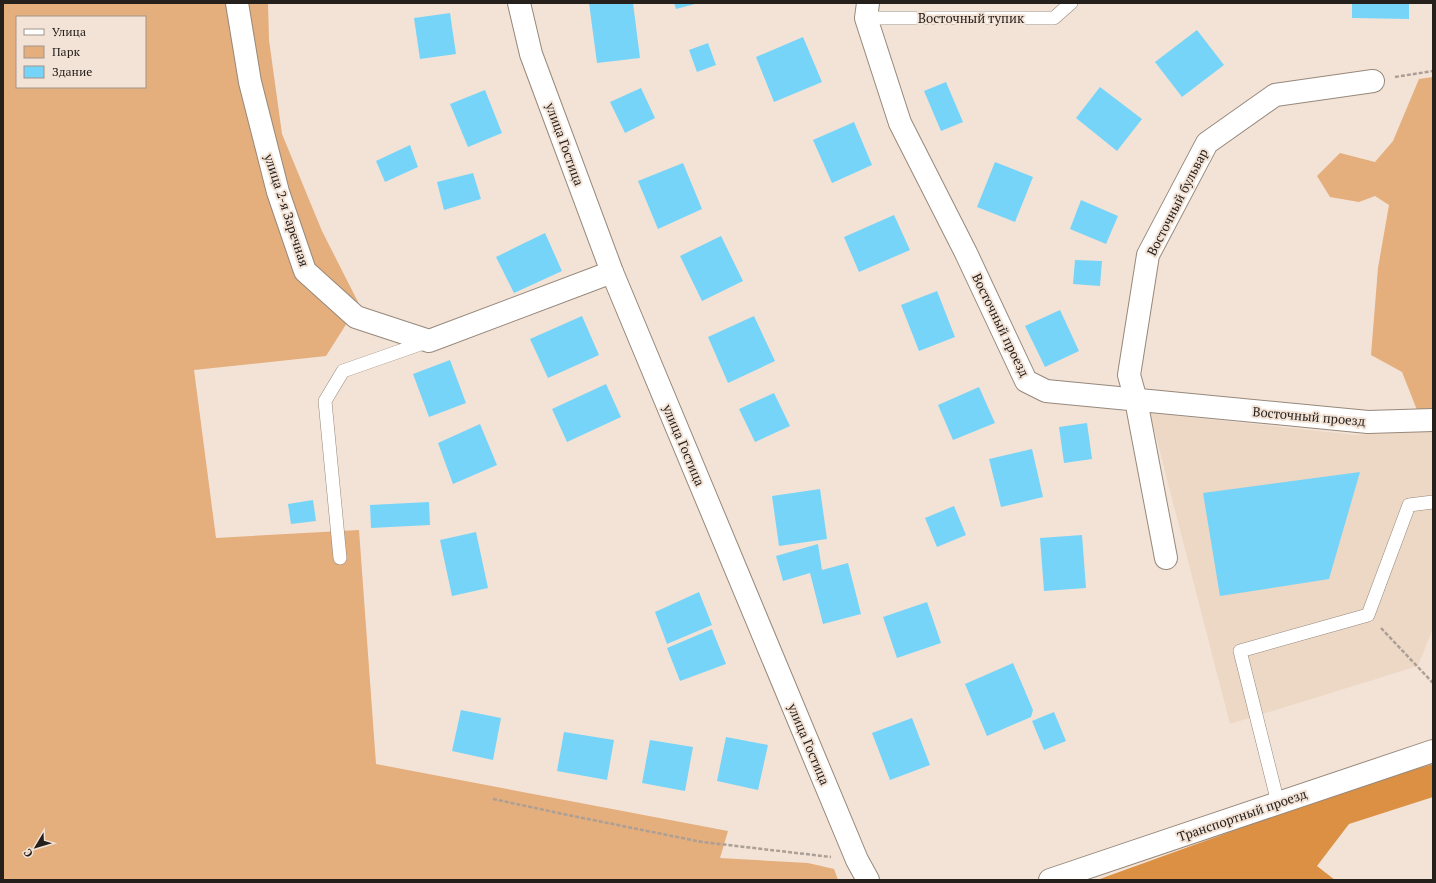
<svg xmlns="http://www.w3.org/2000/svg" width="1436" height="883" viewBox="0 0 1436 883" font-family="'PT Serif',serif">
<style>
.built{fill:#edd7c5}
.green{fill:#e4ae7d;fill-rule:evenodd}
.forest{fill:#db9043}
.building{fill:#76d4f9}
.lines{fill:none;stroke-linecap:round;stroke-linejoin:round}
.lane-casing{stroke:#96887b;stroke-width:14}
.street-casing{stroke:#96887b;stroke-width:24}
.secondary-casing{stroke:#96887b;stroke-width:24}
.path{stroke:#ac9f95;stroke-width:2.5;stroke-dasharray:4 2;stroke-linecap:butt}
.lane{stroke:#fff;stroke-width:13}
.street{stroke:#fff;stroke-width:22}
.secondary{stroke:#fff;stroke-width:22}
.labels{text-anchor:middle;stroke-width:4;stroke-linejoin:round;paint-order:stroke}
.street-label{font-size:13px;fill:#26201c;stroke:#f3e3d6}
</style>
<rect width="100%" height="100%" fill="#f3e3d6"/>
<polygon class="built" points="1150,413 1356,435 1433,430 1433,628 1418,666 1230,724"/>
<g class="green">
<path d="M3 3H268L269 40 282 134 322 231 359 304 326 356 194 370 216 538 359 530 376 764 728 831 720 858 808 863 834 869 838 880H3ZM17 17H145V87H17Z"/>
<polygon points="1433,77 1433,408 1417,410 1402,372 1371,355 1378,268 1389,205 1375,196 1359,202 1330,197 1317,176 1340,153 1375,162 1393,141 1419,79"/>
</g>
<polygon class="forest" points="1433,764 1433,797 1349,824 1317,866 1335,880 1097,880 1349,789"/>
<g class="building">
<polygon points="589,3 633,3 640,58 597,63"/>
<polygon points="674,3 695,3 695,4 676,9"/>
<polygon points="1352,3 1409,3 1409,19 1352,18"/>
<polygon points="450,13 456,54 420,59 414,18"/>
<polygon points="1197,30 1224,65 1182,97 1155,62"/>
<polygon points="803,37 822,82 774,102 756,57"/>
<polygon points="708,43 716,65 697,72 689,50"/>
<polygon points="946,82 963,122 941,131 924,91"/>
<polygon points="1100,87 1142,119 1117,151 1076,118"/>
<polygon points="641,88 655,118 625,133 610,102"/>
<polygon points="485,90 502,133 468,147 450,104"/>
<polygon points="854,122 872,165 832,183 813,140"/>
<polygon points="410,145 418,167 385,182 376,161"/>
<polygon points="995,162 1033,177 1015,222 977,207"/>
<polygon points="683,163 702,209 658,229 638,181"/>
<polygon points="473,173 481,199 444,210 437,182"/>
<polygon points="1081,200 1118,216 1106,244 1070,229"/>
<polygon points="894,215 910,250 859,272 844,237"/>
<polygon points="545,233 562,271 514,293 496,257"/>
<polygon points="721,236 743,281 702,301 680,256"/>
<polygon points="1075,260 1102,261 1100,286 1073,284"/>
<polygon points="937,291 955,337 919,351 901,305"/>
<polygon points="1060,310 1079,351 1045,367 1025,326"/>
<polygon points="582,316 599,355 548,378 530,339"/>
<polygon points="754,316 775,361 728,383 708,337"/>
<polygon points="450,360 466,403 429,417 413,374"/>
<polygon points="606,384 621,417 567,442 552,409"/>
<polygon points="979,387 995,423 953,440 938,405"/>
<polygon points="774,393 790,426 755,442 739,409"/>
<polygon points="1087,423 1092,459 1064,463 1059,427"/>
<polygon points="480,424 497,465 453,484 438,443"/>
<polygon points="1032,449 1043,497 1001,507 989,459"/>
<polygon points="1360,472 1329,579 1220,596 1203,493"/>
<polygon points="820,489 827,539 779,546 772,496"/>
<polygon points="313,500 316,521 291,524 288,504"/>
<polygon points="429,502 430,525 371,528 370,505"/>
<polygon points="954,506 966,535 937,547 925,518"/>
<polygon points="476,532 488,588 452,596 440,540"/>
<polygon points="1082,535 1086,588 1044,591 1040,538"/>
<polygon points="818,544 822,570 848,563 861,614 823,624 810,573 783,581 776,556"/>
<polygon points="699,592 712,625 667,644 655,612"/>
<polygon points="927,602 941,643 897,658 883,617"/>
<polygon points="712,629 726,664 680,681 667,648"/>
<polygon points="1013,663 1033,710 1031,717 987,736 965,684"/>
<polygon points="461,710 501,718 493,760 452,751"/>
<polygon points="1054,712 1066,741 1044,750 1032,721"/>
<polygon points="912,718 930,765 890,780 872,733"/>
<polygon points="564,732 614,740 607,780 557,771"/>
<polygon points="726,737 768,745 758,790 717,781"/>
<polygon points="650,740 693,747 685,791 642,783"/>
</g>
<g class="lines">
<g class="lane-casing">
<g id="lane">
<polyline points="866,18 1054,18 1071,3"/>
<polyline points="340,558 325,401 343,371 429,341"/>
<polyline points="1278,803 1240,651 1368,615 1409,505 1433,502"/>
</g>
</g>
<g class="street-casing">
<g id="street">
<polyline points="237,3 250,82 278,192 305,271 356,317 429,341 612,272"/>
<polyline points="519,3 531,54 612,272 857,860 868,880"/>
<polyline points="868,3 866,18 900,123 966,253 1026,381 1046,391 1368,422 1433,420"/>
<polyline points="1166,558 1136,400 1129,375 1148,255 1207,143 1275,95 1373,81"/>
</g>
</g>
<g class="secondary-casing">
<polyline id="secondary" points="1050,880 1433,751"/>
</g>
<g class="path">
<polyline points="1395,77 1433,71"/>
<polyline points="1381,628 1433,683"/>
<polyline points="493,799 563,814 702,842 831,857"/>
</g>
<use href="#lane" class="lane"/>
<use href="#street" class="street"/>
<use href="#secondary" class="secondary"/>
</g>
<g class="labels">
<g class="street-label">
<text x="971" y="23">Восточный тупик</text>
<text transform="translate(565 144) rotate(70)" y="5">улица Гостица</text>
<text transform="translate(1177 202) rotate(-63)" y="5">Восточный бульвар</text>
<text transform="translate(287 210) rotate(72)" y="5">улица 2-я Заречная</text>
<text transform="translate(1001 325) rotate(64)" y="5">Восточный проезд</text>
<text transform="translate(1309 416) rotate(5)" y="5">Восточный проезд</text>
<text transform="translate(684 445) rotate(67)" y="5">улица Гостица</text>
<text transform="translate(809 744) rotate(67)" y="5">улица Гостица</text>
<text transform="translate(1242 815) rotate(-19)" y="5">Транспортный проезд</text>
</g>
</g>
<rect width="1436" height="883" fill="none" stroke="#26201c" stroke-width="8"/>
<rect x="16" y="16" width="130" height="72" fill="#f3e3d6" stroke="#a1958c"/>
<rect x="24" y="29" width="20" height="6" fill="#ffffff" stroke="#a1958c"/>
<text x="52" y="36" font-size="12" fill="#26201c">Улица</text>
<rect x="24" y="46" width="20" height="12" fill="#e4ae7d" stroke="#a1958c"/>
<text x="52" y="56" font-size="12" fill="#26201c">Парк</text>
<rect x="24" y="66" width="20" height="12" fill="#76d4f9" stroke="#a1958c"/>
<text x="52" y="76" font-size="12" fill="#26201c">Здание</text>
<g transform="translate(36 847) rotate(232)" stroke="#f3e3d6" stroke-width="3" paint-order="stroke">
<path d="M0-3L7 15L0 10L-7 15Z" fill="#26201c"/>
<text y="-6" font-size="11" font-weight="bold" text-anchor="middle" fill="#26201c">С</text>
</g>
</svg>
